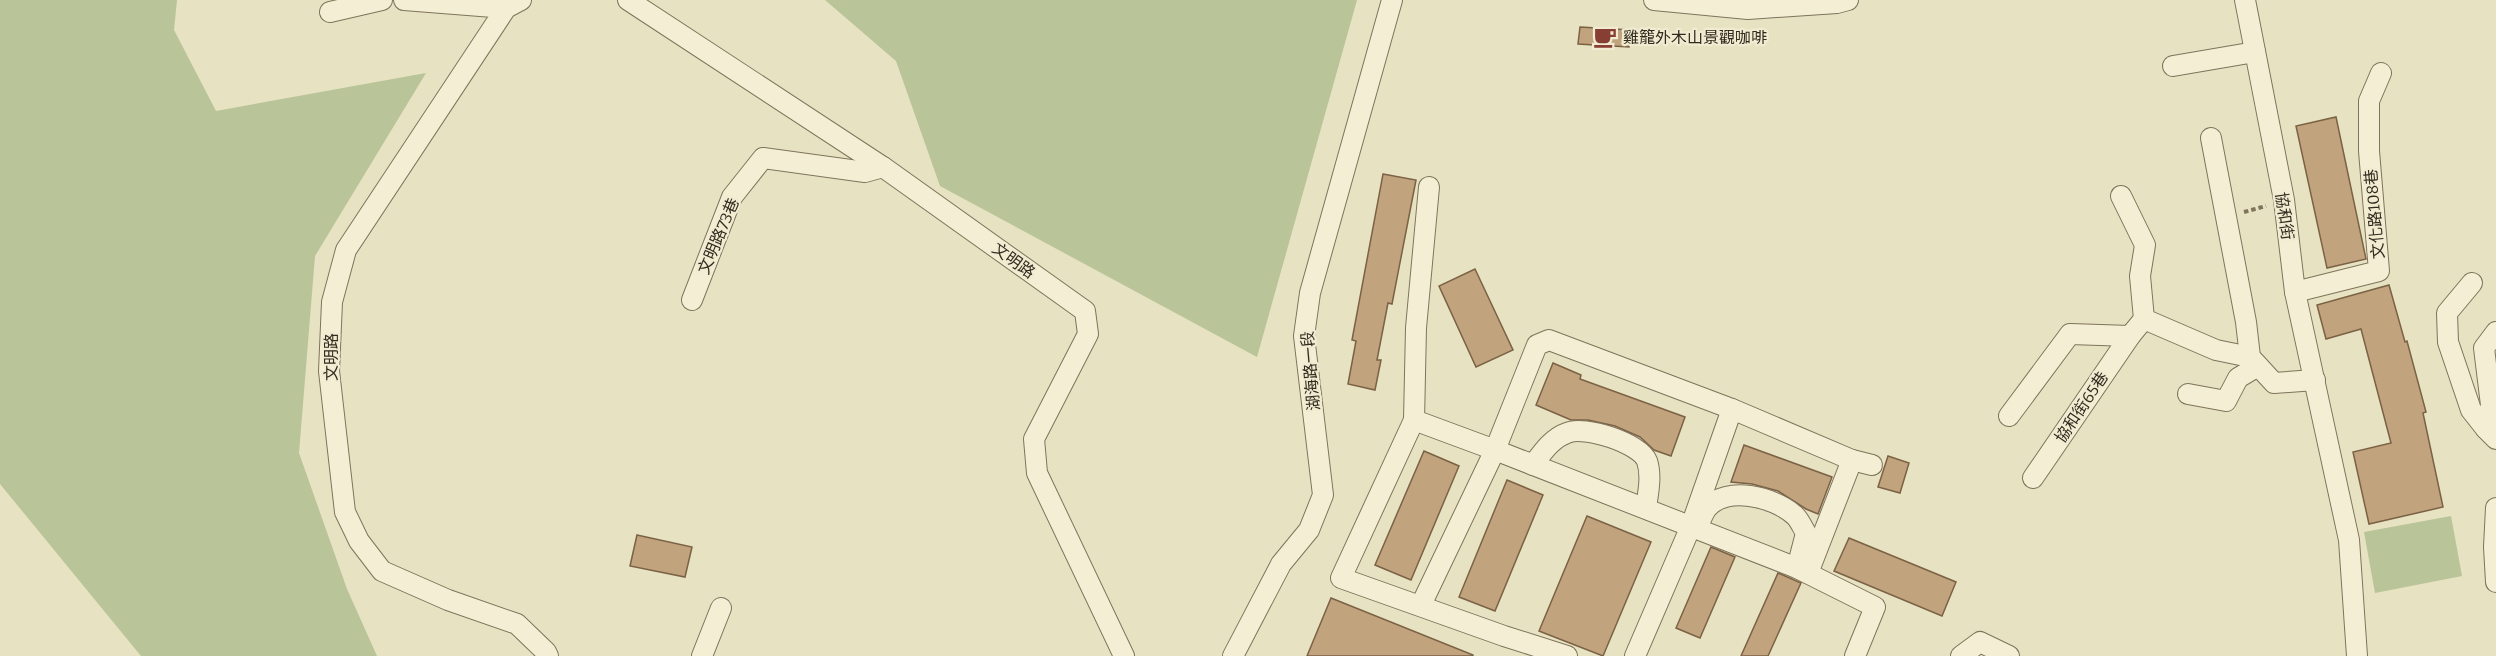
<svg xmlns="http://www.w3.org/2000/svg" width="2496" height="656" viewBox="0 0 2496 656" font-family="Bitter,'Noto Sans TC',serif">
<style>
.green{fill:#b9c498}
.building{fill:#c1a37d;stroke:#7b6245;stroke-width:1.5}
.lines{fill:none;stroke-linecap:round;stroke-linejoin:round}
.minor-casing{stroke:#7f735c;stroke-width:22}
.path{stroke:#7f735c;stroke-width:4;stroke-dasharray:4.5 3;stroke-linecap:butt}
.minor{stroke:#f4efd4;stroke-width:20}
.labels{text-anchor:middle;stroke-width:4.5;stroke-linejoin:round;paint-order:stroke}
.poi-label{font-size:16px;fill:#312a1e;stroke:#f0ebd1;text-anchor:start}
.street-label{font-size:16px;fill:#312a1e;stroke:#f0ebd1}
</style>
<rect width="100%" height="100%" fill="#e7e2c2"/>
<g class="green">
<polygon points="0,0 177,0 174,30 216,111 426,73 315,256 299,453 347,589 377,656 141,656 0,484"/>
<polygon points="825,0 1357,0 1257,357 940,186 896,61"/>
<polygon points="2451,516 2462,576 2375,593 2364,532"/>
</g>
<g class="building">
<polygon points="1580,27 1631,30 1629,47 1578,44"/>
<polygon points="2336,117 2366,259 2327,268 2296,126"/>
<polygon points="1383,174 1416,180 1392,304 1388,303 1377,360 1381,360 1375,390 1348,384 1356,341 1352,340"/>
<polygon points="1475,269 1513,350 1476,367 1439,286"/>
<polygon points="2389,285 2405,342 2407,341 2426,412 2423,413 2443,507 2369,524 2353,452 2391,443 2361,329 2326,339 2317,305"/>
<polygon points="1553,363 1581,375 1580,379 1685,417 1671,456 1654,450 1640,437 1615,426 1588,420 1571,420 1536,405"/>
<polygon points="1744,445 1832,477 1818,514 1806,509 1778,491 1752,484 1731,482"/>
<polygon points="1424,451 1459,466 1411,580 1375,565"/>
<polygon points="1888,456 1909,463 1900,493 1878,487"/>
<polygon points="1507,480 1543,495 1495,611 1459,597"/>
<polygon points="1587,516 1651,542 1603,656 1539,631"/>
<polygon points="637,535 692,547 685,577 630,566"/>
<polygon points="1849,538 1956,582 1942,616 1834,571"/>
<polygon points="1711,547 1735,557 1700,638 1676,628"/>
<polygon points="1778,573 1801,583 1768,656 1741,656"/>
<polygon points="1331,598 1473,655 1473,656 1307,656"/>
</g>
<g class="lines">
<g class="minor-casing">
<g id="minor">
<polyline points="404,0 506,8"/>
<polyline points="521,0 506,8 346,250 332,302 329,371 345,512 359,541 382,571 448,600 517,624 546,652 548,656"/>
<polyline points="628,0 883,167 1085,311 1088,334 1034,439 1037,473 1124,656"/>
<polyline points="1654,0 1748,9 1837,3 1848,0"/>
<polyline points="2245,0 2284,200 2295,292 2349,540 2357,656"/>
<polyline points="330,12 382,0"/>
<polyline points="2173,66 2255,52"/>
<polyline points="2211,138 2246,322 2250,357 2274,383 2315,380"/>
<polyline points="1429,187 1416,328 1414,420 1495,450 1537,345 1549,340 1732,409 1691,526 1635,656"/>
<polyline points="2121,196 2145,245 2140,276 2144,319"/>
<polyline points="2472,283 2447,313 2448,342 2471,410 2486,429"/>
<polyline points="2295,292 2379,271 2369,151 2369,101 2381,73"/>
<polyline points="692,300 732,197 763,158 865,172 883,167"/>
<polyline points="2496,332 2484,348 2491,405 2486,429 2496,439"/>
<polyline points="2188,394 2226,401 2238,378 2258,366"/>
<polyline points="1732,409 1852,460 1808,573"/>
<polyline points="2009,416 2070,334 2130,336 2144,319 2216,350 2250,357"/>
<polyline points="1414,420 1341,578 1504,636 1567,656"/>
<polyline points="1852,460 1872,465"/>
<path d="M1533 465C1542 453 1552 438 1567 433 1584 425 1640 443 1647 461 1652 476 1648 493 1646 508"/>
<polyline points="2033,478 2130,336"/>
<polyline points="2496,508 2494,547 2496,582"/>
<path d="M1699 524C1701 519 1704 512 1707 508 1727 485 1773 497 1793 514 1799 518 1802 527 1806 533L1797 568"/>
<polyline points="1421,605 1495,450 1797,568 1875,607 1855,656"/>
<polyline points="702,656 721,608"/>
<polyline points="1233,656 1281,564 1309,530 1323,495 1304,336 1310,293 1392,0"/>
<polyline points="1961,656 1980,642 2009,656"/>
</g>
</g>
<polyline class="path" points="2244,212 2266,206"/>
<use href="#minor" class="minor"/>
</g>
<defs>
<g id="cafe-bare" transform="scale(1.8)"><path d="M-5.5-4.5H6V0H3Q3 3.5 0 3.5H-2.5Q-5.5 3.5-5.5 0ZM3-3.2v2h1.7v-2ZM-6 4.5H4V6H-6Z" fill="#873e33" stroke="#f0ebd1" stroke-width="2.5" paint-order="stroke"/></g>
</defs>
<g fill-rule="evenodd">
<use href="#cafe-bare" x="1605" y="37"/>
</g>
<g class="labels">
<g class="poi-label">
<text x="1623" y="43">雞籠外木山景觀咖啡</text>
</g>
<g class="street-label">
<text transform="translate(2374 214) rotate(-95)" y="6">文化路108巷</text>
<text transform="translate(2285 216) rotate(82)" y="6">協和街</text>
<text transform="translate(718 236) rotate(-67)" y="6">文明路73巷</text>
<text transform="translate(1014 260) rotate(36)" y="6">文明路</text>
<text transform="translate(331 357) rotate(-90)" y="6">文明路</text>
<text transform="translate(1310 371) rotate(-95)" y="6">湖海路一段</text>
<text transform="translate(2081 407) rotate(-56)" y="6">協和街65巷</text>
</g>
</g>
</svg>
